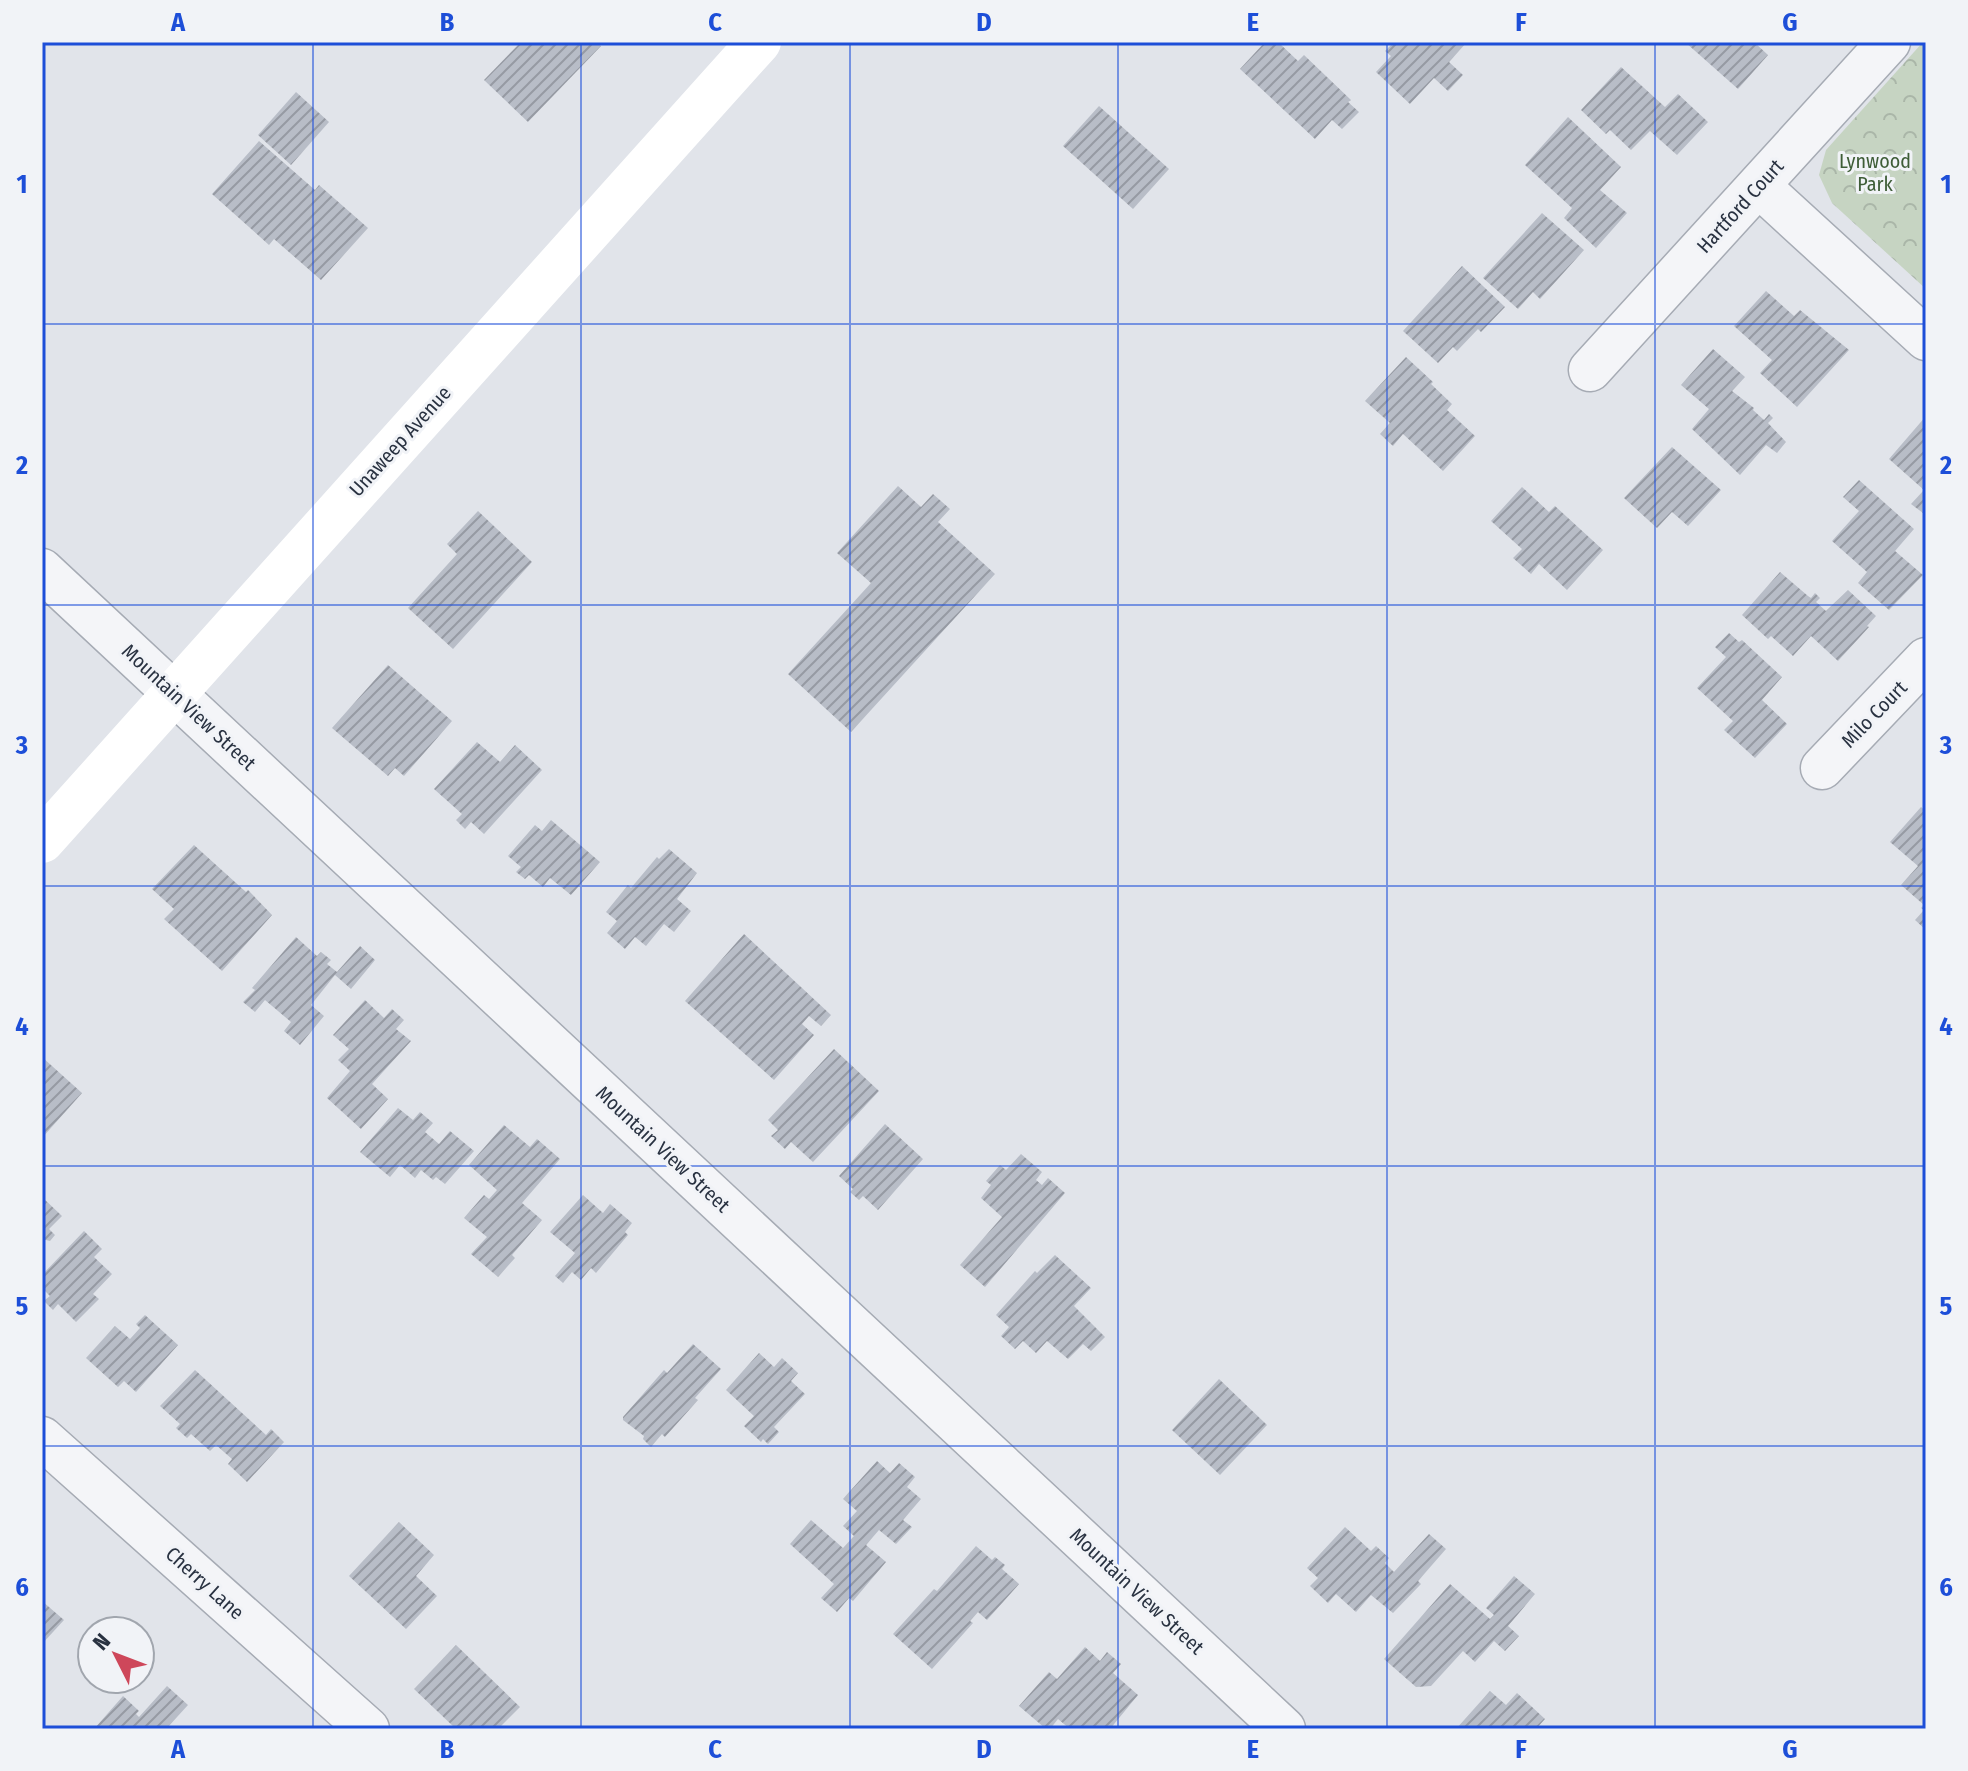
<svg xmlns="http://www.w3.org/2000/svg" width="1968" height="1771" viewBox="0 0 1968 1771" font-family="'Fira Sans Condensed',sans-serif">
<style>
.forest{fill:url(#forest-crowns)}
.building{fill:url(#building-hatch)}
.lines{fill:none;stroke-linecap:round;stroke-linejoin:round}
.street-casing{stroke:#a6abb4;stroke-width:45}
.street{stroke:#f4f5f8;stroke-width:42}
.secondary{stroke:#fff;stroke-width:44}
.grid{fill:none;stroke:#1d4ed8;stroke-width:2;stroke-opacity:0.55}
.labels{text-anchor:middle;stroke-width:6;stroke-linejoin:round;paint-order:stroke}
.park-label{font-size:20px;fill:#3e5d37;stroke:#f1f3f7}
.street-label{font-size:20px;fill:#293241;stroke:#f1f3f7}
.neatline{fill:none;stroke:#1d4ed8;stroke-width:3}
.grid-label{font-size:26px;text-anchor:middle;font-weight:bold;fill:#1d4ed8}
</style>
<defs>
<pattern id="forest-crowns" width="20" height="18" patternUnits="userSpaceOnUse" patternTransform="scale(2)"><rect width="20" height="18" fill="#c6d4c2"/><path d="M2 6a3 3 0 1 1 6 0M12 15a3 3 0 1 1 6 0" fill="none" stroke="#aab6a8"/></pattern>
<pattern id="building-hatch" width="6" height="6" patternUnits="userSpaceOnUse" patternTransform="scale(2)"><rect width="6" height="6" fill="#b8bdc7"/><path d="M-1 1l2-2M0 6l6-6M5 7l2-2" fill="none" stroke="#969aa3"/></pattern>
</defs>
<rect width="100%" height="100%" fill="#e1e4ea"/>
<polygon class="forest" points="1923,42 1926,42 1926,289 1832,203 1819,175 1826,150"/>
<g class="building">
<polygon points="521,42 597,42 601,46 528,122 484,80"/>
<polygon points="1265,42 1278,42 1298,61 1304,55 1351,100 1348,102 1359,112 1342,129 1332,120 1315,139 1240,69"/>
<polygon points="1394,42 1467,42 1449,62 1463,75 1448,91 1434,78 1410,104 1376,72 1391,56 1385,51"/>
<polygon points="1685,42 1754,42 1768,55 1738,89"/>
<polygon points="1621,67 1665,107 1678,94 1708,122 1677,155 1650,131 1631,150 1610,130 1606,134 1581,110"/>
<polygon points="296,92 329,122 291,165 258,135"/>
<polygon points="1099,106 1169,169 1133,209 1063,146"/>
<polygon points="1568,117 1621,167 1600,190 1627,213 1596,248 1564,218 1572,208 1525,165"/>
<polygon points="259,141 315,190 319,185 368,228 321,280 274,239 269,245 212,194"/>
<polygon points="1542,213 1584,250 1540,299 1533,292 1518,309 1483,278"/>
<polygon points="1462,266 1505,307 1481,332 1478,329 1457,351 1453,347 1438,363 1403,331"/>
<polygon points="1766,291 1794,316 1800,310 1849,350 1797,407 1760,373 1772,360 1734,326"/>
<polygon points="1713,349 1745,377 1732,391 1754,408 1753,410 1764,420 1769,414 1773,418 1768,423 1786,442 1777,453 1766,445 1740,475 1692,429 1709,409 1681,385"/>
<polygon points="1406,357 1433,382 1431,384 1452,404 1447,410 1475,436 1443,471 1403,434 1393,446 1380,434 1390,423 1365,401"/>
<polygon points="1926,416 1926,510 1923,513 1911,504 1924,490 1889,459"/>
<polygon points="1672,447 1721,490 1688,526 1672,512 1657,528 1624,498"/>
<polygon points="1859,480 1914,529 1895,551 1923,575 1889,610 1858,583 1867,572 1832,541 1859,511 1843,497"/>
<polygon points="898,486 921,507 933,494 950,509 938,522 995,574 851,732 788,674 871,583 837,553"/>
<polygon points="1522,487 1549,512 1555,506 1603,550 1567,590 1539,564 1531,574 1513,558 1522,549 1491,521"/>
<polygon points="478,511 532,562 453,649 408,608 457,554 447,544"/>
<polygon points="1780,572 1808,596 1811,598 1815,593 1820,598 1816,602 1826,611 1848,590 1876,616 1867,626 1869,627 1838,661 1811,636 1793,656 1771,636 1768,639 1742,615"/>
<polygon points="1729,633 1739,642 1742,640 1782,677 1762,700 1787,724 1755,758 1724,730 1733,721 1697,688 1726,657 1715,647"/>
<polygon points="388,665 452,721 404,776 395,768 388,776 332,728"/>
<polygon points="477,742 500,762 515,745 542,770 484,834 471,822 465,829 456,820 462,814 434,789"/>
<polygon points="1921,807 1926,811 1926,930 1915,920 1924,910 1921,908 1924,905 1901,885 1918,866 1890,842"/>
<polygon points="551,820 600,862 571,895 550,878 543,887 529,875 525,879 516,872 521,867 508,856 535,825 542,831"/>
<polygon points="194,845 246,892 248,890 272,915 222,971 164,919 174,909 152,889"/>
<polygon points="669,849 697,873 677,899 691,911 674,932 664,924 646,946 635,937 625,949 607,933 617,921 606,912 628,885 631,888 657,857 659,859"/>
<polygon points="744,934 831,1015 821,1026 809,1016 802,1024 814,1035 774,1080 685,1001"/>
<polygon points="296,937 317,956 321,952 331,960 327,964 337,972 360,946 375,960 351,989 335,975 311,1005 324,1016 300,1045 284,1031 291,1022 265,1000 255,1012 243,1002 255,990 252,988"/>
<polygon points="365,1000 384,1018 392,1009 404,1020 396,1029 411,1041 372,1084 388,1099 361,1129 327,1098 350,1071 338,1060 349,1049 333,1035"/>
<polygon points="834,1049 879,1091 813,1162 791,1142 785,1149 771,1136 778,1130 768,1120"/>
<polygon points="42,1057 82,1093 42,1138"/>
<polygon points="398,1108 413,1120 420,1112 433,1123 425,1132 439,1144 450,1131 474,1151 445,1184 436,1177 433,1180 421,1170 415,1178 400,1165 390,1177 360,1152"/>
<polygon points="885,1124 923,1159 878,1210 863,1196 859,1200 850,1192 853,1189 839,1176"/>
<polygon points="504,1125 530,1147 537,1139 560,1159 522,1203 542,1220 512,1255 515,1258 498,1277 471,1254 487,1237 464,1218 484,1195 489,1199 497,1190 469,1165"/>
<polygon points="1021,1154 1042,1172 1036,1180 1042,1185 1048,1178 1065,1193 985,1287 960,1265 1002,1217 981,1198 991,1185 986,1181 1000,1165 1006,1170"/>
<polygon points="583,1195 603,1213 610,1204 632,1223 625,1232 628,1235 596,1273 591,1268 581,1280 572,1272 563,1283 555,1276 575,1253 550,1232"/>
<polygon points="42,1197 62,1216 49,1229 55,1235 50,1241 42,1239"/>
<polygon points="84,1231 102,1249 94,1257 112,1274 93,1294 99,1299 76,1322 58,1304 53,1310 44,1301 50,1296 42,1288 42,1275"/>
<polygon points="1055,1255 1091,1288 1074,1306 1105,1337 1091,1351 1083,1344 1068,1359 1047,1341 1036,1353 1023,1341 1015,1349 1001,1336 1009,1327 996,1315 1035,1271 1037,1273"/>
<polygon points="145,1315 178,1345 136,1392 124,1381 118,1387 86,1358 115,1326 130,1339 140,1328 136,1324"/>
<polygon points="693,1344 721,1369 695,1398 698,1400 665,1437 662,1434 651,1447 643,1439 644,1436 623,1420 623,1417 664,1370 667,1373"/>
<polygon points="759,1353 774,1367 782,1358 798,1373 791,1381 805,1394 774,1427 779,1432 768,1444 763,1439 761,1442 744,1426 754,1416 726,1390"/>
<polygon points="195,1370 266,1435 271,1429 284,1442 247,1482 228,1464 232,1459 216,1445 210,1451 191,1434 187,1438 176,1428 180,1424 160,1406"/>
<polygon points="1219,1379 1267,1425 1220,1475 1172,1430"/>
<polygon points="877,1461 890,1473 899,1463 915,1477 907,1487 921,1499 903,1520 912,1527 896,1544 879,1530 866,1545 886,1562 853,1601 849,1598 837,1612 821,1598 834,1584 790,1544 811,1520 843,1548 854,1536 843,1526 857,1511 843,1499"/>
<polygon points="399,1522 434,1555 416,1576 437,1596 406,1629 349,1576"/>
<polygon points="1345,1527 1371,1551 1376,1546 1389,1558 1385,1563 1394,1572 1429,1534 1446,1549 1418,1581 1421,1584 1393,1613 1371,1595 1356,1612 1336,1594 1328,1603 1310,1586 1318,1578 1307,1568"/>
<polygon points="976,1546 992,1560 995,1557 1005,1565 1002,1569 1019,1584 987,1620 978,1612 970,1621 973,1623 932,1669 893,1634 934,1589 937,1591"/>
<polygon points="1514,1576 1535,1594 1508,1626 1519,1636 1505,1651 1494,1641 1475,1662 1463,1651 1431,1686 1416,1687 1384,1659 1450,1584 1490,1619 1494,1615 1486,1608"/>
<polygon points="42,1601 64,1620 42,1644"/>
<polygon points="456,1645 520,1707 498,1729 456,1729 414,1689"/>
<polygon points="1085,1647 1100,1661 1107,1652 1121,1664 1113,1673 1138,1695 1110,1729 1070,1729 1058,1719 1050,1729 1046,1729 1019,1706 1049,1672 1057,1679"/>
<polygon points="167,1686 188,1705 166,1729 94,1729 123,1696 139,1711 136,1714 139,1717"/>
<polygon points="1490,1691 1506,1705 1517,1693 1545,1719 1536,1729 1456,1729"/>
</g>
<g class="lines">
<g class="street-casing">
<g id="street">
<polyline points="1759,186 1926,339"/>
<polyline points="1590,370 1889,42"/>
<polyline points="42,570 1284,1729"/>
<polyline points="1822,768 1926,659"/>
<polyline points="42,1438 368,1729"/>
</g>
</g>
<use href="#street" class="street"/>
<polyline class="secondary" points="42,841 759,42"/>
</g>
<path class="grid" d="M313 42V1729M581 42V1729M850 42V1729M1118 42V1729M1387 42V1729M1655 42V1729M42 324H1926M42 605H1926M42 886H1926M42 1166H1926M42 1446H1926"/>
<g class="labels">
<g class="park-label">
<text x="1875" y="168">Lynwood<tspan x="1875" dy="23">Park</tspan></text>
</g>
<g class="street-label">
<text transform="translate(1740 206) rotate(-48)" y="7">Hartford Court</text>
<text transform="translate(400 441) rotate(-48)" y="7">Unaweep Avenue</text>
<text transform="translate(189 707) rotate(43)" y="7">Mountain View Street</text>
<text transform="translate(1874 714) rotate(-46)" y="7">Milo Court</text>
<text transform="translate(663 1149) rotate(43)" y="7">Mountain View Street</text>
<text transform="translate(205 1583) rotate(42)" y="7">Cherry Lane</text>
<text transform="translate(1137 1591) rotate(43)" y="7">Mountain View Street</text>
</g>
</g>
<rect width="1968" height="1771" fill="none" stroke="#f1f3f7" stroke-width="88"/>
<g transform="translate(116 1655) rotate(312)"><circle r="38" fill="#f1f3f7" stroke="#a1a6ae" stroke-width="2"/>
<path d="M0-6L14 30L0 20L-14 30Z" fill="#ce475a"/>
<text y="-12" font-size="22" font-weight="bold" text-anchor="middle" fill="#293241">N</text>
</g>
<rect x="44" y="44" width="1880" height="1683" class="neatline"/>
<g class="grid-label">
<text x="178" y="31">A</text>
<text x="447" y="31">B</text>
<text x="715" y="31">C</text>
<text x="984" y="31">D</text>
<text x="1253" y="31">E</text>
<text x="1521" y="31">F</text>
<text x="1790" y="31">G</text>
<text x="22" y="193">1</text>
<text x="1946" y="193">1</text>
<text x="22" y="474">2</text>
<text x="1946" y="474">2</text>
<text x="22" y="754">3</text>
<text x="1946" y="754">3</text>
<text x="22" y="1035">4</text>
<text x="1946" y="1035">4</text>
<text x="22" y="1315">5</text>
<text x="1946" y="1315">5</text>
<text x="22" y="1596">6</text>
<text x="1946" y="1596">6</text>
<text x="178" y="1758">A</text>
<text x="447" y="1758">B</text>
<text x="715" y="1758">C</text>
<text x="984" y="1758">D</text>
<text x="1253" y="1758">E</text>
<text x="1521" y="1758">F</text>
<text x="1790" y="1758">G</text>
</g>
</svg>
